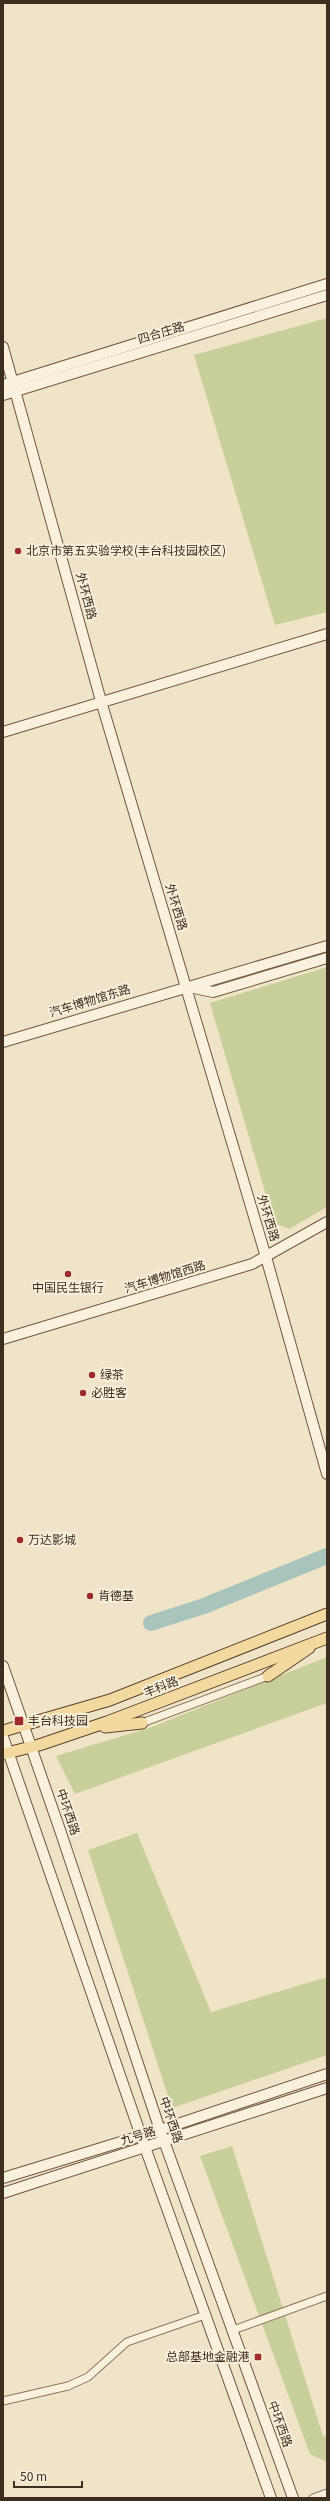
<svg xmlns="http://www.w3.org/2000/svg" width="330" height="2501" viewBox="0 0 330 2501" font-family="Georgia,'Noto Sans SC',serif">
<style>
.green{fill:#c9cf9b}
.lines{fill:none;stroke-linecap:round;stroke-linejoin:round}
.river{stroke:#a9c4bc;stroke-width:16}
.street-casing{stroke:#8d765c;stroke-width:9}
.secondary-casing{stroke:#6f573f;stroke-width:12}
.primary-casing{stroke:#5b4430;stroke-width:13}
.street{stroke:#faf1dc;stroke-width:7}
.secondary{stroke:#faf1dc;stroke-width:10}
.primary{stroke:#f3d9a0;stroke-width:11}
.poi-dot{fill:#9e2a2b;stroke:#f7eed8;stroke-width:1.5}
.labels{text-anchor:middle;stroke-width:4;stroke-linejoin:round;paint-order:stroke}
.street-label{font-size:12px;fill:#3d2e20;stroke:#f7eed8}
.poi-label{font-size:12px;fill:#3d2e20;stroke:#f7eed8;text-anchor:start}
</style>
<rect width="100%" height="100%" fill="#f0e4c8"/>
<g class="green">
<polygon points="327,318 327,612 275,625 194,355"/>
<polygon points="327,967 327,1207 289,1229 274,1223 210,1003"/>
<polygon points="327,1657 327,1703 75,1794 56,1756 149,1728"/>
<polygon points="137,1833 211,2012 327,1977 327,2055 172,2108 88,1850"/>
<polygon points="232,2146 323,2436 327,2437 327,2462 310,2454 200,2156"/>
</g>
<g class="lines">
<polyline class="river" points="151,1623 204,1606 327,1556"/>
<g class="street-casing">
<g id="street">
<polyline points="142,1723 268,1676"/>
<polyline points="233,2330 327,2296"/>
<polyline points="3,2401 68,2386 88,2377 127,2342 205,2315"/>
<polyline points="313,2498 327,2493"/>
</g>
</g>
<g class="secondary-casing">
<g id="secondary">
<polyline points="3,347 101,701 266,1257 327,1474"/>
<polyline points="3,385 327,284"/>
<polyline points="3,395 327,295"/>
<polyline points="3,732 327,634"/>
<polyline points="189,987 213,992 327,958"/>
<polyline points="3,1042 327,946"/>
<polyline points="3,1339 252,1264 327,1222"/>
<polyline points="3,1666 61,1833 160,2130 293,2498"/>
<polyline points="3,1737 141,2136 271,2498"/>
<polyline points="3,2178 160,2130 327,2074"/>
<polyline points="3,2193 327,2088"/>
</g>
</g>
<g class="primary-casing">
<g id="primary">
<polyline points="268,1676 309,1648"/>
<polyline points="105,1727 142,1723"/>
<polyline points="3,1731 110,1700 327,1614"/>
<polyline points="3,1754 39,1745 107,1722 327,1638"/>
</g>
</g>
<use href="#street" class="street"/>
<use href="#secondary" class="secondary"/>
<use href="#primary" class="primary"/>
</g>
<g class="poi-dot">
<circle cx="18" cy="551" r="4"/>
<circle cx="68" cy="1274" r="4"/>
<circle cx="92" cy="1375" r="4"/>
<circle cx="83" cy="1393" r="4"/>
<circle cx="20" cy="1540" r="4"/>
<circle cx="90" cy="1596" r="4"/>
<rect x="14" y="1716" width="10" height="10" rx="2"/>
<rect x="254" y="2353" width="8" height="8" rx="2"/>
</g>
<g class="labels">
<g class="street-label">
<text transform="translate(161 333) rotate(-17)" y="4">四合庄路</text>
<text transform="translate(86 596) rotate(75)" y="4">外环西路</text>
<text transform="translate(176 907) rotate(73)" y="4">外环西路</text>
<text transform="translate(90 1001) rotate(-17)" y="4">汽车博物馆东路</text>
<text transform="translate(268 1218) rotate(73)" y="4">外环西路</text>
<text transform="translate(165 1277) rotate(-17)" y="4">汽车博物馆西路</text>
<text transform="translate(161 1687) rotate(-21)" y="4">丰科路</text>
<text transform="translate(68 1812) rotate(71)" y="4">中环西路</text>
<text transform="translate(171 2120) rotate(71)" y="4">中环西路</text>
<text transform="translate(138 2136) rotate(-17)" y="4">九号路</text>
<text transform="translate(280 2424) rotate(70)" y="4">中环西路</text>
</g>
<g class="poi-label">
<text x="26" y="555">北京市第五实验学校(丰台科技园校区)</text>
<text x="68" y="1292" text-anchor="middle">中国民生银行</text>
<text x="100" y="1379">绿茶</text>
<text x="91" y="1397">必胜客</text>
<text x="28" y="1544">万达影城</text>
<text x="98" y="1600">肯德基</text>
<text x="28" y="1725">丰台科技园</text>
<text x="250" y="2361" text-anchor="end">总部基地金融港</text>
</g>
</g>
<rect width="330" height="2501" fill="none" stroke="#3d2e20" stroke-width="8"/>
<path d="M14 2481v6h68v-6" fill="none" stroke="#3d2e20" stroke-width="2"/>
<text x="20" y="2481" font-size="12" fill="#3d2e20" stroke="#f7eed8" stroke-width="3" paint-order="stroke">50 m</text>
</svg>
